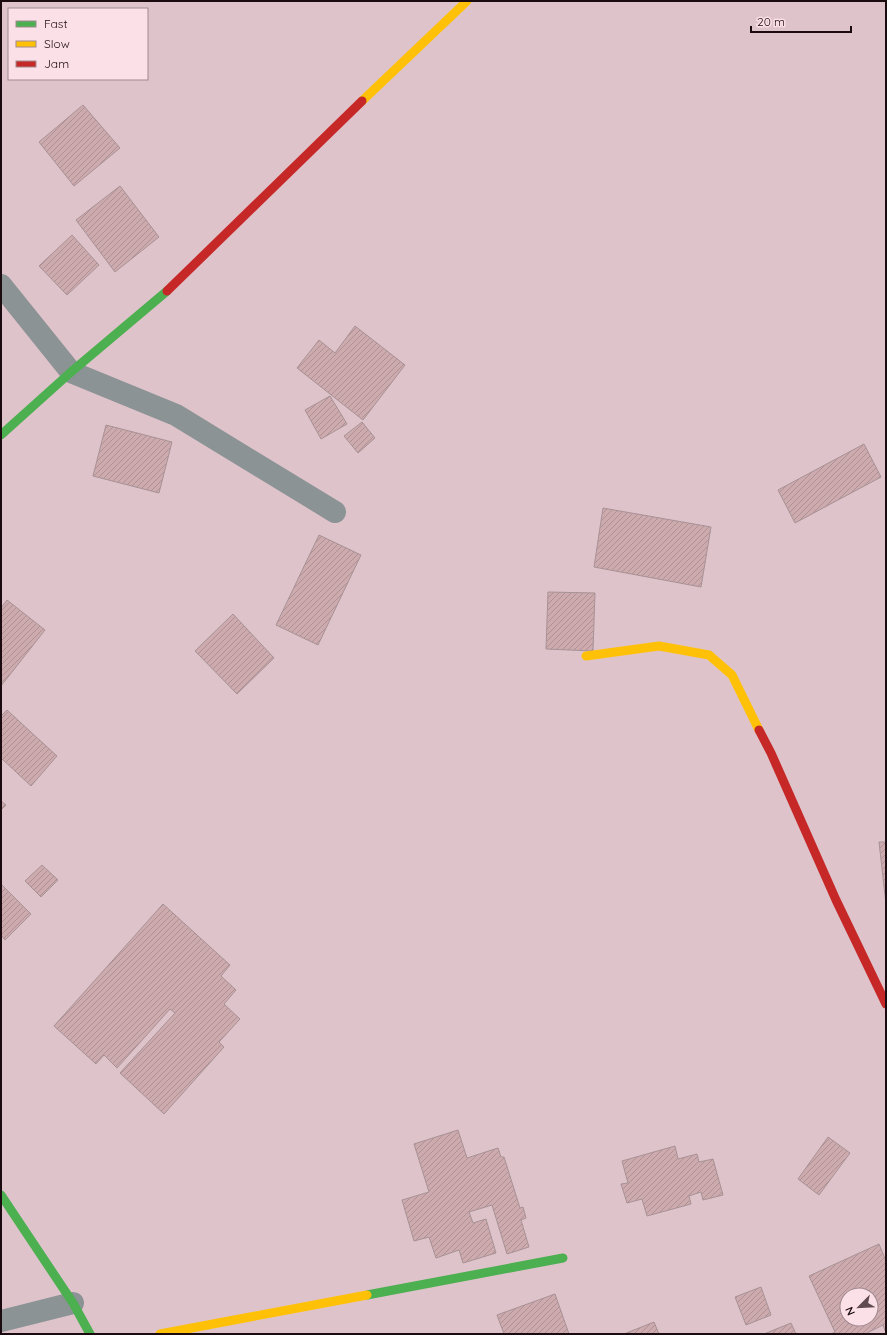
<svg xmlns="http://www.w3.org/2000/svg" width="887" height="1335" viewBox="0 0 887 1335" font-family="Quicksand,sans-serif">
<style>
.building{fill:url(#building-hatch);stroke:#a79295;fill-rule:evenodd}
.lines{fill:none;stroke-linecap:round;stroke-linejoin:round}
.street{stroke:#8b9394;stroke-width:22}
.fast{stroke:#4caf50;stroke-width:9}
.slow{stroke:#ffc107;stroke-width:9}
.jam{stroke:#c62828;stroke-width:9}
</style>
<defs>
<pattern id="building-hatch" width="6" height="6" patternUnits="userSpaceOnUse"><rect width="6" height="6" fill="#ccaaae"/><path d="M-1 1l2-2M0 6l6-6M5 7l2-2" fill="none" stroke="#af9194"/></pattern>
</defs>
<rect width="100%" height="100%" fill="#dfc3cb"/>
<g class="building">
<polygon points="83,105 120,148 74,186 39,142"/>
<polygon points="120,186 159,237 115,272 76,220"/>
<polygon points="72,235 99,265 67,295 39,266"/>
<polygon points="355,326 405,365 363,420 297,368 319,340 335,353"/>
<polygon points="330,396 347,424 321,439 305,410"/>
<polygon points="362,422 375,438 358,453 344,436"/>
<polygon points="106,425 172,442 159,493 93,476"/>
<polygon points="864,444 881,477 795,523 778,490"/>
<polygon points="603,508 711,527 701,587 594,567"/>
<polygon points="319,535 361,555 318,645 276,625"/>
<polygon points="548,592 595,593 593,651 546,649"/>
<polygon points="7,600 45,630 1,686 1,608"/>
<polygon points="233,614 274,658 237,694 195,651"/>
<polygon points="7,710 57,756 31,786 1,758 1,716"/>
<polygon points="1,801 6,805 1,810"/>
<polygon points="879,842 886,842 886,904"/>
<polygon points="42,865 58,880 41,897 25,881"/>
<polygon points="1,884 31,914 5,940 1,935"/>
<polygon points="163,904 230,965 221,976 236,990 224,1004 240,1019 219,1042 224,1047 164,1114 120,1073 175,1013 170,1009 117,1068 104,1055 96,1064 54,1026"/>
<polygon points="458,1130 467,1158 498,1148 501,1157 504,1157 520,1208 523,1207 526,1218 521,1220 529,1247 507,1254 492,1205 469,1212 473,1223 486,1219 496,1253 463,1263 459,1250 436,1258 429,1237 414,1241 402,1200 429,1192 414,1144"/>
<polygon points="828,1137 850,1153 819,1195 798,1179"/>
<polygon points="675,1146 678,1159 697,1154 699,1162 713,1159 723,1195 703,1200 701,1192 689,1196 691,1204 647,1216 642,1199 627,1203 621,1184 628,1183 622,1161"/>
<path d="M879 1244 886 1261V1333L883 1325 867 1333 868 1334H831L835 1332 809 1276ZM847 1295H871V1319H847Z"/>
<polygon points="761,1287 771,1315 746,1325 735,1297"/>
<polygon points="555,1294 569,1334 504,1334 497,1315"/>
<polygon points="654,1322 659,1334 624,1334"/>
<polygon points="791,1323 796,1334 764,1334"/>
</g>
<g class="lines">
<g class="street">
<polyline points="1,285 71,372 176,415 335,512"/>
<polyline points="1,1321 73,1303"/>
</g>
<g class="fast">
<polyline points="1,435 71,372 167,291"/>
<polyline points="1,1195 73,1303 90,1334"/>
<polyline points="367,1295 563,1258"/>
</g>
<g class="slow">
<polyline points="362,101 467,1"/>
<polyline points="586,656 659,646 709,655 732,675 759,730"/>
<polyline points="160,1334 367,1295"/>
</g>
<g class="jam">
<polyline points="167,291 362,101"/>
<polyline points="759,730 771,753 836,900 886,1004"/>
</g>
</g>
<rect width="887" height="1335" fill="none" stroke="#1b0a0f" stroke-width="4"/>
<rect x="8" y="8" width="140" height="72" fill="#fbe0e7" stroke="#a18a91"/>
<rect x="16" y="21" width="20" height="6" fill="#4caf50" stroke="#a18a91"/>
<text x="44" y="28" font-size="12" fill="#1b0a0f">Fast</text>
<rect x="16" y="41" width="20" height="6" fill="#ffc107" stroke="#a18a91"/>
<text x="44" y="48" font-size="12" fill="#1b0a0f">Slow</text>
<rect x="16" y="61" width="20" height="6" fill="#c62828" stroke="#a18a91"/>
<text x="44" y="68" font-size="12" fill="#1b0a0f">Jam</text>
<g transform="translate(859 1307) rotate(246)"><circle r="19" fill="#fbe0e7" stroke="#a18a91"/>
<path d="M0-3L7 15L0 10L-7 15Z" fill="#604b51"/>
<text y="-6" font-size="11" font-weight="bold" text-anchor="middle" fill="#1b0a0f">N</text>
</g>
<path d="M751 26v6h100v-6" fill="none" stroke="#1b0a0f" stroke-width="2"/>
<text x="757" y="26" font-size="12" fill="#1b0a0f" stroke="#fbe0e7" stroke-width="3" paint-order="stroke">20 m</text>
</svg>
